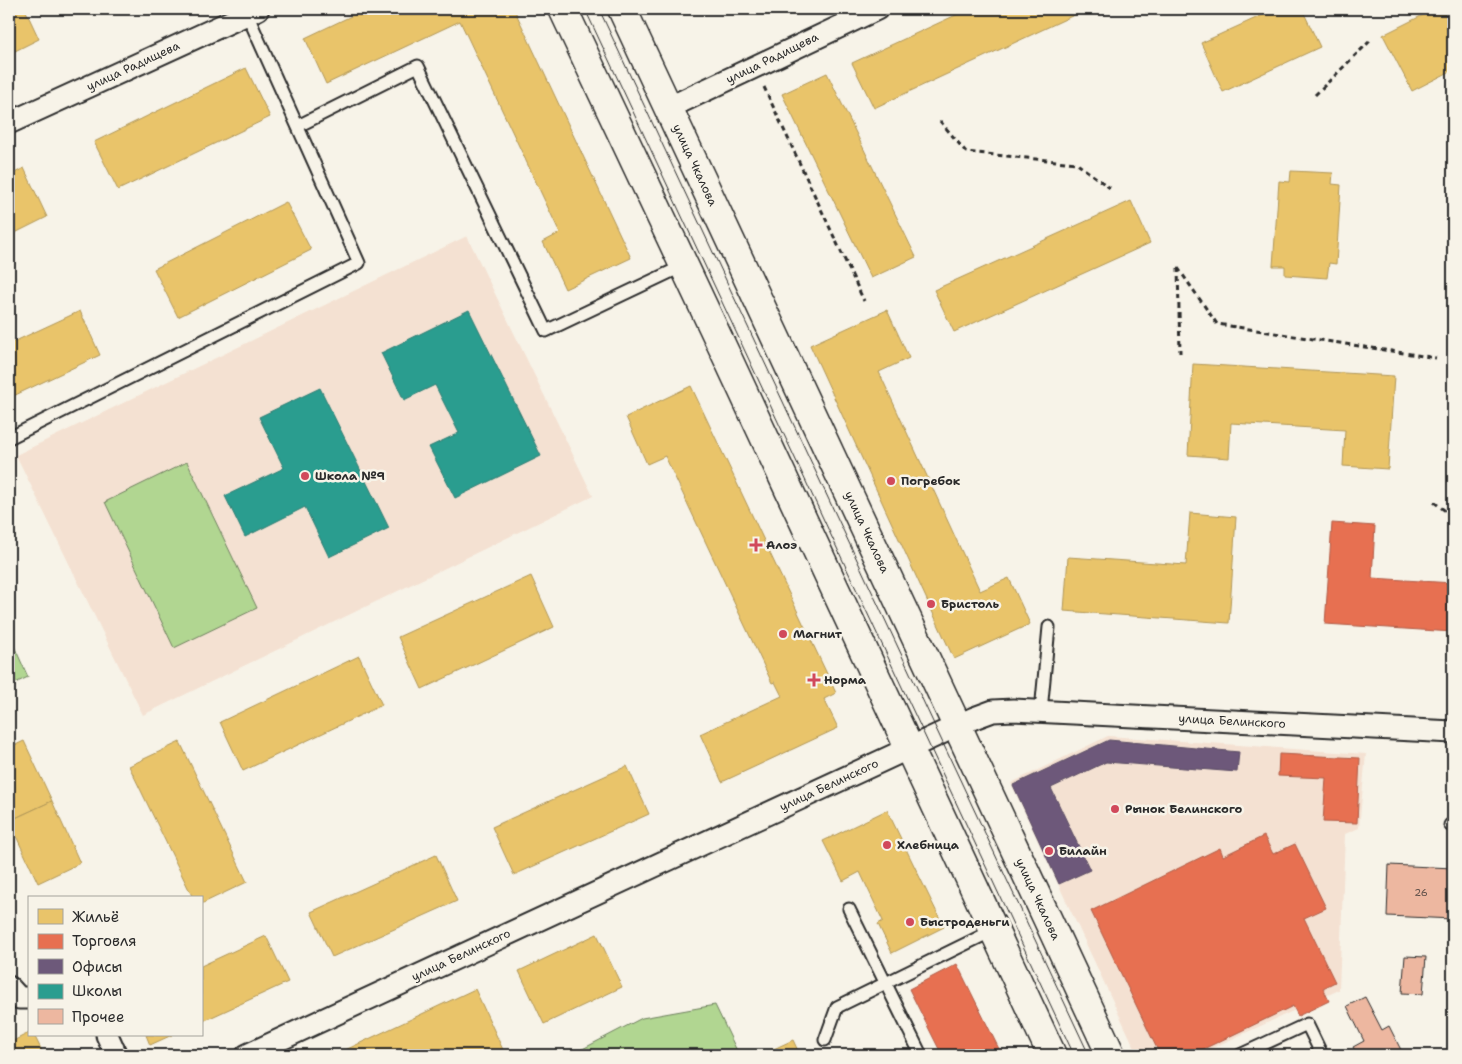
<svg xmlns="http://www.w3.org/2000/svg" width="1462" height="1064" viewBox="0 0 1462 1064" font-family="'Shantell Sans',sans-serif">
<style>
.built{fill:#f4e1d2}
.green{fill:#b1d691;stroke:#6e805e}
.homes{fill:#e9c46a;stroke:#b09657}
.shops{fill:#e76f51;stroke:#af5b46}
.offices{fill:#6d597a;stroke:#594b62}
.schools{fill:#2a9d8f;stroke:#2a7b71}
.building{fill:#edb7a0;stroke:#2b2b2b}
.lines{fill:none;stroke-linecap:round;stroke-linejoin:round}
.lane-casing{stroke:#2b2b2b;stroke-width:15}
.street-casing{stroke:#2b2b2b;stroke-width:25}
.secondary-casing{stroke:#2b2b2b;stroke-width:31}
.path{stroke:#2b2b2b;stroke-width:3;stroke-dasharray:5 4;stroke-linecap:butt}
.lane{stroke:#f7f3e8;stroke-width:11}
.street{stroke:#f7f3e8;stroke-width:21}
.secondary{stroke:#f7f3e8;stroke-width:28}
.tram{stroke:#2b2b2b;stroke-width:1}
.poi-dot{fill:#d1495b;stroke:#f7f3e8;stroke-width:2}
.labels{text-anchor:middle;stroke-width:5;stroke-linejoin:round;paint-order:stroke}
.number-label{font-size:10px;fill:#5c4e48}
.street-label{font-size:12px;fill:#2b2b2b;stroke:#f7f3e8}
.poi-label{font-size:12px;font-weight:bold;fill:#2b2b2b;stroke:#f7f3e8;text-anchor:start}
</style>
<rect width="100%" height="100%" fill="#f7f3e8"/>
<filter id="ink" filterUnits="userSpaceOnUse"><feTurbulence type="fractalNoise" baseFrequency=".02" numOctaves="2"/><feDisplacementMap in="SourceGraphic" scale="10" xChannelSelector="R" yChannelSelector="G"/><feConvolveMatrix kernelMatrix="1 2 1 2 8 2 1 2 1" color-interpolation-filters="sRGB"/></filter>
<g filter="url(#ink)">
<g class="built">
<polygon points="467,236 593,496 143,715 16,455"/>
<polygon points="1108,736 1366,754 1359,828 1345,834 1339,990 1197,1055 1138,1055 1011,783"/>
</g>
<g class="green">
<polygon points="187,462 257,608 174,648 105,502"/>
<polygon points="9,635 28,677 9,686"/>
<polygon points="715,1005 739,1055 571,1055 642,1018"/>
</g>
<g class="homes">
<polygon points="9,9 25,9 39,39 9,54"/>
<polygon points="366,9 514,9 631,258 565,289 543,242 560,233 460,21 326,84 305,38"/>
<polygon points="969,9 1087,9 874,108 852,63"/>
<polygon points="1276,9 1302,9 1320,47 1223,92 1201,43"/>
<polygon points="1435,9 1453,9 1453,70 1412,91 1383,35"/>
<polygon points="246,68 270,117 118,190 94,142"/>
<polygon points="827,73 916,257 871,278 782,94"/>
<polygon points="24,168 47,217 9,236 9,176"/>
<polygon points="1291,171 1333,173 1332,184 1341,185 1336,264 1329,263 1327,278 1285,275 1285,266 1273,266 1279,181 1290,182"/>
<polygon points="1131,201 1150,243 954,332 934,290"/>
<polygon points="286,202 311,250 178,317 154,269"/>
<polygon points="887,310 909,358 879,372 980,591 1009,578 1030,624 954,659 810,345"/>
<polygon points="80,311 100,355 9,398 9,344"/>
<polygon points="1193,364 1394,376 1388,469 1343,466 1345,430 1231,423 1229,458 1188,455"/>
<polygon points="691,386 836,693 824,699 838,728 722,782 700,734 782,696 775,682 772,683 665,456 647,464 626,417"/>
<polygon points="1190,513 1236,517 1229,623 1064,611 1068,557 1186,565"/>
<polygon points="531,576 554,627 422,689 398,637"/>
<polygon points="359,656 382,705 243,771 220,722"/>
<polygon points="24,741 52,801 9,821 9,748"/>
<polygon points="180,742 247,882 201,904 201,898 193,898 129,766"/>
<polygon points="627,766 649,814 514,875 492,827"/>
<polygon points="52,801 80,863 38,883 9,821"/>
<polygon points="887,810 944,927 892,953 878,924 883,921 860,872 843,881 823,841"/>
<polygon points="436,855 457,901 332,957 311,912"/>
<polygon points="597,934 622,987 544,1024 519,971"/>
<polygon points="266,936 288,982 201,1022 201,966"/>
<polygon points="475,989 504,1052 497,1055 463,1055 462,1052 454,1055 341,1055 339,1053"/>
<polygon points="29,1033 29,1035 34,1035 44,1055 9,1055 9,1043"/>
<polygon points="146,1035 172,1035 150,1045"/>
<polygon points="793,1040 800,1055 761,1055"/>
</g>
<g class="shops">
<polygon points="1332,523 1375,526 1372,578 1453,583 1453,632 1325,624"/>
<polygon points="1279,754 1360,758 1357,823 1323,822 1326,778 1278,776"/>
<polygon points="1264,836 1273,854 1295,844 1326,908 1304,918 1335,982 1323,988 1329,1001 1298,1016 1293,1006 1191,1055 1160,1055 1091,911 1220,848 1223,856"/>
<polygon points="957,964 1002,1055 942,1055 909,989"/>
</g>
<polygon class="offices" points="1109,740 1239,752 1237,772 1106,762 1051,788 1090,870 1059,884 1013,785"/>
<g class="schools">
<polygon points="469,310 541,456 455,498 429,447 459,433 435,385 404,400 381,353"/>
<polygon points="320,388 389,528 329,557 305,507 245,537 225,496 284,468 259,417"/>
</g>
<g class="building">
<polygon points="1389,865 1453,868 1453,919 1387,916"/>
<polygon points="1405,956 1426,957 1423,994 1402,993"/>
<polygon points="1365,997 1382,1030 1389,1026 1401,1050 1390,1055 1357,1055 1353,1047 1364,1041 1347,1006"/>
</g>
<g class="lines">
<g class="lane-casing">
<g id="lane">
<polyline points="298,126 418,66 546,331 683,266"/>
<polyline points="9,438 359,263 247,14"/>
<polyline points="1041,711 1049,627"/>
<polyline points="1450,825 1453,826"/>
<polyline points="849,909 921,1055"/>
<polyline points="825,1040 837,1007 994,930"/>
<polyline points="1240,1055 1307,1024 1322,1055"/>
</g>
</g>
<g class="street-casing">
<g id="street">
<polyline points="668,108 877,9"/>
<polyline points="9,123 258,9"/>
<polyline points="9,987 19,998 29,998"/>
<polyline points="107,1035 116,1055"/>
<polyline points="247,1055 974,718 993,711 1013,710 1453,732"/>
</g>
</g>
<g class="secondary-casing">
<g id="secondary">
<polyline points="563,9 728,359 1052,1055"/>
<polyline points="622,9 1111,1055"/>
</g>
</g>
<g class="path">
<polyline points="764,87 864,301"/>
<polyline points="1315,95 1370,41"/>
<polyline points="940,121 966,152 1076,163 1110,188"/>
<polyline points="1178,268 1217,324 1436,358"/>
<polyline points="1178,268 1180,353"/>
<polyline points="1434,502 1453,517"/>
</g>
<use href="#lane" class="lane"/>
<use href="#street" class="street"/>
<use href="#secondary" class="secondary"/>
<g class="tram">
<polyline points="585,9 1074,1055"/>
<polyline points="599,9 1089,1055"/>
</g>
</g>
</g>
<g class="poi-dot">
<circle cx="305" cy="476" r="5"/>
<circle cx="891" cy="481" r="5"/>
<path d="M753.5 537.5h5v5h5v5h-5v5h-5v-5h-5v-5h5z"/>
<circle cx="931" cy="604" r="5"/>
<circle cx="783" cy="634" r="5"/>
<path d="M811.5 672.5h5v5h5v5h-5v5h-5v-5h-5v-5h5z"/>
<circle cx="1115" cy="809" r="5"/>
<circle cx="887" cy="845" r="5"/>
<circle cx="1049" cy="851" r="5"/>
<circle cx="910" cy="922" r="5"/>
</g>
<g class="labels">
<g class="number-label">
<text x="1421" y="896">26</text>
</g>
<g class="street-label">
<text transform="translate(772 58) rotate(-26)" y="4">улица Радищева</text>
<text transform="translate(133 66) rotate(-25)" y="4">улица Радищева</text>
<text transform="translate(695 165) rotate(65)" y="4">улица Чкалова</text>
<text transform="translate(867 532) rotate(65)" y="4">улица Чкалова</text>
<text transform="translate(1232 721) rotate(3)" y="4">улица Белинского</text>
<text transform="translate(829 785) rotate(-25)" y="4">улица Белинского</text>
<text transform="translate(1038 899) rotate(65)" y="4">улица Чкалова</text>
<text transform="translate(461 955) rotate(-25)" y="4">улица Белинского</text>
</g>
<g class="poi-label">
<text x="315" y="480">Школа №9</text>
<text x="901" y="485">Погребок</text>
<text x="766" y="549">Алоэ</text>
<text x="941" y="608">Бристоль</text>
<text x="793" y="638">Магнит</text>
<text x="824" y="684">Норма</text>
<text x="1125" y="813">Рынок Белинского</text>
<text x="897" y="849">Хлебница</text>
<text x="1059" y="855">Билайн</text>
<text x="920" y="926">Быстроденьги</text>
</g>
</g>
<rect width="1462" height="1064" fill="none" stroke="#f7f3e8" stroke-width="30"/>
<rect x="15" y="15" width="1432" height="1034" fill="none" stroke="#2b2b2b" stroke-width="2" filter="url(#ink)"/>
<rect x="28" y="896" width="175" height="140" fill="#f7f3e8" stroke="#a5a39c"/>
<rect x="38" y="909" width="25" height="15" fill="#e9c46a" stroke="#a5a39c"/>
<text x="72" y="922" font-size="15" fill="#2b2b2b">Жильё</text>
<rect x="38" y="934" width="25" height="15" fill="#e76f51" stroke="#a5a39c"/>
<text x="72" y="946" font-size="15" fill="#2b2b2b">Торговля</text>
<rect x="38" y="959" width="25" height="15" fill="#6d597a" stroke="#a5a39c"/>
<text x="72" y="972" font-size="15" fill="#2b2b2b">Офисы</text>
<rect x="38" y="984" width="25" height="15" fill="#2a9d8f" stroke="#a5a39c"/>
<text x="72" y="996" font-size="15" fill="#2b2b2b">Школы</text>
<rect x="38" y="1009" width="25" height="15" fill="#edb7a0" stroke="#a5a39c"/>
<text x="72" y="1022" font-size="15" fill="#2b2b2b">Прочее</text>
</svg>
